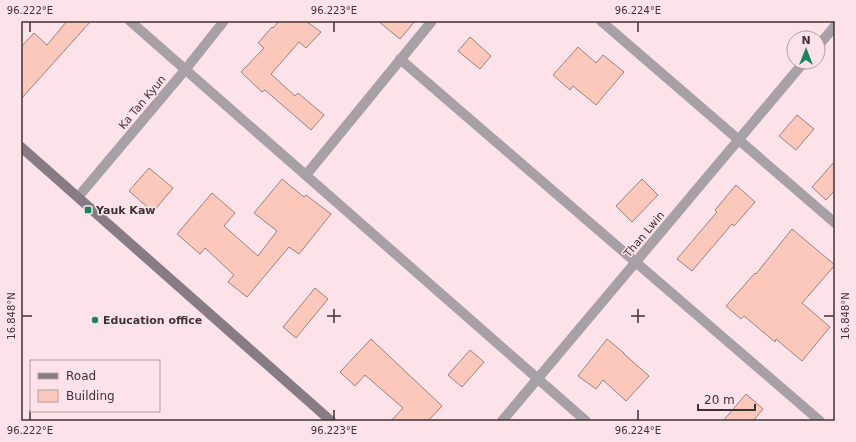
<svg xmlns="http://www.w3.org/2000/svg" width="856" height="442" viewBox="0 0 856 442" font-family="'DejaVu Sans',sans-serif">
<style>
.building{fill:#fbc8bb;stroke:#9a837d}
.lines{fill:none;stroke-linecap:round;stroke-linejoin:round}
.minor{stroke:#a8a0a7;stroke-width:10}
.secondary{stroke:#877c86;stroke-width:10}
.ticks{fill:none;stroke:#3d3335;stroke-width:1.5}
.poi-dot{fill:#1a8460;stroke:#fde3e9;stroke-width:1.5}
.labels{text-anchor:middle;stroke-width:3;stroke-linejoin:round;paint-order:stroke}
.street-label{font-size:11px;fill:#3d3335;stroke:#fde3e9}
.poi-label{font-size:11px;font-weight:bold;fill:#3d3335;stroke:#fde3e9;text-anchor:start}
.neatline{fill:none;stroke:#3d3335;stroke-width:1.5}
.ticks-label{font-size:10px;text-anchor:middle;fill:#3d3335}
</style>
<rect width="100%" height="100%" fill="#fde3e9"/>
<g class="building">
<polygon points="67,21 91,21 65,50 21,99 21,47 34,33 47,45"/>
<polygon points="279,21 306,21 321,32 306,48 299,42 271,74 295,96 298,93 324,115 311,130 265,90 262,92 241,72 264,48 258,43 272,27 273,28"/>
<polygon points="378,21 415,21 400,39"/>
<polygon points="470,37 491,56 480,69 458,51"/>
<polygon points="578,47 596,63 603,55 624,72 596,105 573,86 570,90 553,75"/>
<polygon points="797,115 814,129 796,150 779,136"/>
<polygon points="835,161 835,190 826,200 812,187"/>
<polygon points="149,168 173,188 153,212 129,191"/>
<polygon points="282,179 304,197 306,195 331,214 299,254 289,247 247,297 228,282 234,275 205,248 200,254 177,234 212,193 235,213 224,226 258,256 277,231 254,213"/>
<polygon points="642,179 658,195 632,222 616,206"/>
<polygon points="736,185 755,202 734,226 732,224 692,271 677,259 717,212 715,210"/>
<polygon points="792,229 835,265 802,303 830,327 802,361 776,339 775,342 744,316 741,319 726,306 755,273 756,274"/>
<polygon points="315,288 328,299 296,338 283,327"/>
<polygon points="371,339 442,406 428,421 391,421 403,408 365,375 355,386 340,372"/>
<polygon points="607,339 624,353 624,354 649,376 626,401 603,380 596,389 578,376"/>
<polygon points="470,350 484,362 462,387 448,375"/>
<polygon points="746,394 763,409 753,421 723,421"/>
</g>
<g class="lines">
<g class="minor">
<polyline points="130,21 586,421"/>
<polyline points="601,21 835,223"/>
<polyline points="818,46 835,26"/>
<polyline points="400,59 820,421"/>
<polyline points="306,175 432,21"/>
<polyline points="78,197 185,70 224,21"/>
<polyline points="502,421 804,62"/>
</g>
<polyline class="secondary" points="21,147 331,421"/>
</g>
<path class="ticks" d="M30 22V32M334 22V32M638 22V32M334 309V323M638 309V323M22 316H32M327 316H341M631 316H645M824 316H834M30 410V420M334 410V420M638 410V420"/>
<g class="poi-dot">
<rect x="84" y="206" width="8" height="8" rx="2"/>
<circle cx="95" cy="320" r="4"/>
</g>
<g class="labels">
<g class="street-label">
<text transform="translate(142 102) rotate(-50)" y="4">Ka Tan Kyun</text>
<text transform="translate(644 234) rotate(-50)" y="4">Than Lwin</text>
</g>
<g class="poi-label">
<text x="96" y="214">Yauk Kaw</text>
<text x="103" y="324">Education office</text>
</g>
</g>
<rect width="856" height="442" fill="none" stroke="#fde3e9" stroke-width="44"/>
<rect x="30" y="360" width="130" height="52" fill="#fde3e9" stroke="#b09da1"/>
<rect x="38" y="373" width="20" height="6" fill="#877c86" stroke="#b09da1"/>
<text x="66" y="380" font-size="12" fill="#3d3335">Road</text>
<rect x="38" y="390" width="20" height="12" fill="#fbc8bb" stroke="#b09da1"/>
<text x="66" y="400" font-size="12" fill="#3d3335">Building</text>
<g transform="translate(806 50)"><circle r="19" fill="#fde3e9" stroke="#b09da1"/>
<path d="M0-3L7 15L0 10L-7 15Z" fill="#1a8460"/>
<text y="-6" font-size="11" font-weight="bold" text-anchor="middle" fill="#3d3335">N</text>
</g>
<path d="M698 404v6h57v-6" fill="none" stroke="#3d3335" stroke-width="2"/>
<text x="704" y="404" font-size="12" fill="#3d3335" stroke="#fde3e9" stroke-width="3" paint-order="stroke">20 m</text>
<rect x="22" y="22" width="812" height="398" class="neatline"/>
<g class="ticks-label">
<text x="30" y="14">96.222°E</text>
<text x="334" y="14">96.223°E</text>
<text x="638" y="14">96.224°E</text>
<text transform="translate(11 316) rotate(-90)" y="4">16.848°N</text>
<text transform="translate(845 316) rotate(-90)" y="4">16.848°N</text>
<text x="30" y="434">96.222°E</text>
<text x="334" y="434">96.223°E</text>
<text x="638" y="434">96.224°E</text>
</g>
</svg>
